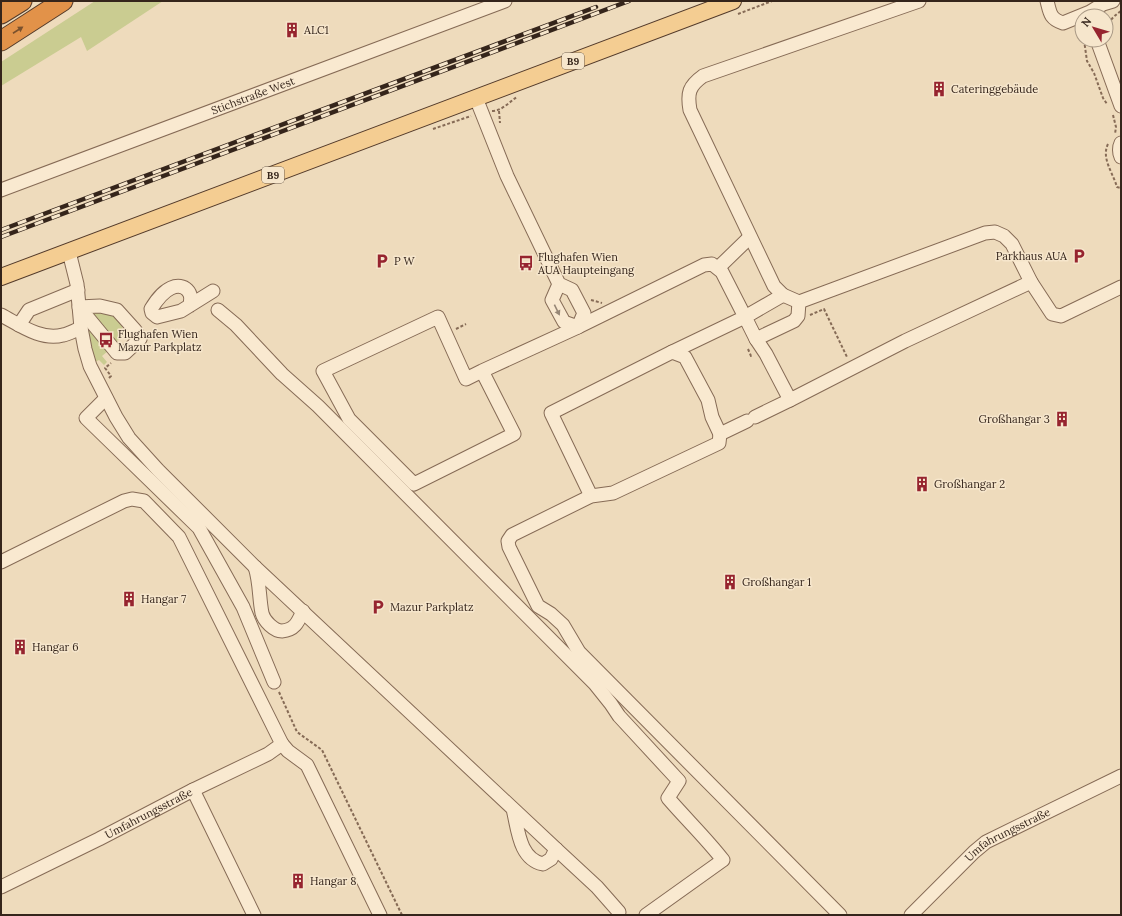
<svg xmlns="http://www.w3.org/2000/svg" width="1122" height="916" viewBox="0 0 1122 916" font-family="Lora,serif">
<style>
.green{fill:#cacc91}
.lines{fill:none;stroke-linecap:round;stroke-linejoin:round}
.minor-casing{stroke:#866b56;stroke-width:15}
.major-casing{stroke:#533a2a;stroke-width:18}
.highway-casing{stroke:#533a2a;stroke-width:21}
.path{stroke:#866b56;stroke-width:2;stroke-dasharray:3 2;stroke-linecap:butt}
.minor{stroke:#f9e9d0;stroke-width:13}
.major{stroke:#f4cd92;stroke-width:16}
.highway{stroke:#e29249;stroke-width:19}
.rail-casing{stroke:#35251b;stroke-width:4.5}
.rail{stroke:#f6e6cc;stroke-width:3;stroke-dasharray:9;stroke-linecap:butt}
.oneway{fill:#7a512d}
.oneway2{fill:#978776}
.labels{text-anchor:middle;stroke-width:3;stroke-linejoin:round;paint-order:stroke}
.shield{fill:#f6e6cc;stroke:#6f5f50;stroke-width:1}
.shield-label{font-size:10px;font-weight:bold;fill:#35251b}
.poi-label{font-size:11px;fill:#35251b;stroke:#f6e6cc;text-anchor:start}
.street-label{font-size:11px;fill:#35251b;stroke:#f6e6cc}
</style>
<rect width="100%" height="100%" fill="#eedbbc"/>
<g class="green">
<polygon points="95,1 163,1 87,51 81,37 1,86 1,62"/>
<path d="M93 312C98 312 106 311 110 312 120 316 124 328 123 337L115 342 92 313Z"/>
<polygon points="88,329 94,332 92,334 108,351 102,356 107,362 104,365 99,360 95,362"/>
</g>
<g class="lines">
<g class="minor-casing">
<g id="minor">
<path d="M919 1 703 76C689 86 687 93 690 110L774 286 783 295 799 302 985 233 995 232 1004 236 1012 244 1031 282 1052 314 1061 316 1121 287"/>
<path d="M1047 1C1050 13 1050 19 1063 23L1090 12 1103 4 1113 1"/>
<polyline points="1097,40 1121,106"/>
<polyline points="476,98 507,176 559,284 572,290 584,313 578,327 564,322 552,300 559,284"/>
<path d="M1121 143C1119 147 1119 153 1121 157"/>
<path id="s1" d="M1 190 505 1"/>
<path d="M69 252 77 284 81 328 85 349 90 366 116 417 129 438 158 470 255 567 556 849 551 859 543 864C519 859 518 829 513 809"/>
<polyline points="718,268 750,237"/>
<polyline points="783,295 745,317 756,339 794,321 798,316 799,302"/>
<polygon points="100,306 117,310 135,330 140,339 125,353 117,353 79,307"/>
<path d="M189 306C195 293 184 282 171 288 162 292 156 301 151 309L152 313 157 317 181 311 213 291"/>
<path d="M218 310 236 325 282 374 318 406 595 684 611 704 619 716 679 781 668 798C686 819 706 838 723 860L646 915"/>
<path d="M1 315C20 325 41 341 63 335 69 334 75 330 81 328"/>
<polyline points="19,325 29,310 78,290"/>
<polyline points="756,339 766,354 790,400 905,341 1031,282"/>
<polyline points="482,371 466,379 438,317 323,371 349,419 414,484 514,434 482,371 578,327 704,265 712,264 722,272 745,317 672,352"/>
<polyline points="106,398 86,418 199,528 243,607 274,682"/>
<polyline points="755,417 790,400"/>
<polyline points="720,434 719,443 613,493 591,496 512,535 508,541 509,547 538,606 551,614 563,625 579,652 840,915"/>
<polyline points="591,496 551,413 672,352 685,357 708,400 712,417 720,434 747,421"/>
<polyline points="1,562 124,501 132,499 144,501 179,537 282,744 268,754 193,790"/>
<path d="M255 567C260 582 259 598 262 613 264 621 274 631 282 631 295 630 298 622 303 611"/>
<polyline points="282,744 288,751 307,765 380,915"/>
<polyline points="556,849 597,887 619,912"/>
<path id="s2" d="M1 887 99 839 193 790 254 915"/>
<path id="s3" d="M911 915 974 852 986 842 1121 776"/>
</g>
</g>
<g class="major-casing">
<polyline id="major" points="1,277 733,1"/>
</g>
<g class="highway-casing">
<g id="highway">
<polyline points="1,14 22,1"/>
<polyline points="1,41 63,1"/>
</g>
</g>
<g class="path">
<polyline points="738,14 772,1"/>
<path d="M1107 34C1107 23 1112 17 1121 11"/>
<polyline points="1084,40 1087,61 1094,73 1103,98 1107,104"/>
<path d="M492 111C502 111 509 102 517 97"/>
<polyline points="499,111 500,123"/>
<polyline points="1113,115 1116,127 1115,134"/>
<polyline points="433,129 471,116"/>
<path d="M1108 144C1101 158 1113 173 1117 187L1121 188"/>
<polyline points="591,300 602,303"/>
<polyline points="810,315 824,309 847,357 846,357"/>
<polyline points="456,329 466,324"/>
<polyline points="748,349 751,356 753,355"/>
<polyline points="109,378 111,376 105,368 111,363"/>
<polyline points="279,692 297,732 322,750 402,915"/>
</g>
<use href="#minor" class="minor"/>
<use href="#major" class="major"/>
<use href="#highway" class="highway"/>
<g class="rail-casing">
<g id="rail">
<polyline points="1,230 596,7"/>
<polyline points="1,237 629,1"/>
</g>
</g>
<use href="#rail" class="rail"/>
</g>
<defs><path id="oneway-solid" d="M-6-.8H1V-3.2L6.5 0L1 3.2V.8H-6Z"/></defs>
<use class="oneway" href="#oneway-solid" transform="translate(18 30) rotate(-33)"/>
<use class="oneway2" href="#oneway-solid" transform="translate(557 310) rotate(64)"/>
<defs>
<g id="building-bare" transform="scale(1.2)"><path d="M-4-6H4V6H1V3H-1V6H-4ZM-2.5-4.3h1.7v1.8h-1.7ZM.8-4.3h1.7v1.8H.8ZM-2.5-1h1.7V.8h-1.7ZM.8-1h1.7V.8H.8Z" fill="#96242f" stroke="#f6e6cc" stroke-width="2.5" paint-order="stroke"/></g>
<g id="parking-bare" transform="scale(1.2)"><path d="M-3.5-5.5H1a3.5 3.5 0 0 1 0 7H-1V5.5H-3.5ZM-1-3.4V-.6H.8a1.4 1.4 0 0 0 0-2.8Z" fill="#96242f" stroke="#f6e6cc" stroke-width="2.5" paint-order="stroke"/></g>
<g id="bus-bare" transform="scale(1.2)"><path d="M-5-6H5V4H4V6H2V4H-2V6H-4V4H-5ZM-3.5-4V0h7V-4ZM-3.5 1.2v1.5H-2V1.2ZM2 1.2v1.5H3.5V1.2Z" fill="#96242f" stroke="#f6e6cc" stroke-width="2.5" paint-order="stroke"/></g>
</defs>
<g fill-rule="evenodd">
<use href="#building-bare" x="292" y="30"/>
<use href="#building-bare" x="939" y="89"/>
<use href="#parking-bare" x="1079" y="256"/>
<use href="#parking-bare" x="382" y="261"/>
<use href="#bus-bare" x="526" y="263"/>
<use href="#bus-bare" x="106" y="340"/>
<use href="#building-bare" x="1062" y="419"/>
<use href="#building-bare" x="922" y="484"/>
<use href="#building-bare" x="730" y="582"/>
<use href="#building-bare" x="129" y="599"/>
<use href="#parking-bare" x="378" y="607"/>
<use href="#building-bare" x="20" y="647"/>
<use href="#building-bare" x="298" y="881"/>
</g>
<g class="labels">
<g class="shield">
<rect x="562" y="53" width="22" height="16" rx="3"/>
<rect x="262" y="167" width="22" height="16" rx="3"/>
</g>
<g class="shield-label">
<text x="573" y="65">B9</text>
<text x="273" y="179">B9</text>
</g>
<g class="poi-label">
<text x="304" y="34">ALC1</text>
<text x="951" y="93">Cateringgebäude</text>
<text x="1067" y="260" text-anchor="end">Parkhaus AUA</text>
<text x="538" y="261">Flughafen Wien<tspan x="538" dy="13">AUA Haupteingang</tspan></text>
<text x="394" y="265">P W</text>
<text x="118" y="338">Flughafen Wien<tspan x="118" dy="13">Mazur Parkplatz</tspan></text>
<text x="1050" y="423" text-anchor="end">Großhangar 3</text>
<text x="934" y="488">Großhangar 2</text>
<text x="742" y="586">Großhangar 1</text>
<text x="141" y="603">Hangar 7</text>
<text x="390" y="611">Mazur Parkplatz</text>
<text x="32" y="651">Hangar 6</text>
<text x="310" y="885">Hangar 8</text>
</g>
<g class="street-label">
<text dy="4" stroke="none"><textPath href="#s1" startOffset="269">Stichstraße West</textPath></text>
<text dy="4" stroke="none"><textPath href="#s2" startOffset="165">Umfahrungsstraße</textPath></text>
<text dy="4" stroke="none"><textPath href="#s3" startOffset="127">Umfahrungsstraße</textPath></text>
</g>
</g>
<rect width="1122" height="916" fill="none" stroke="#35251b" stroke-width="4"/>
<g transform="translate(1094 28) rotate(308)"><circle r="19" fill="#f6e6cc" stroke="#a99985"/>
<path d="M0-3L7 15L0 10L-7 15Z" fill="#96242f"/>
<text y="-6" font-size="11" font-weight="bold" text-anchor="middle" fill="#35251b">N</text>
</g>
</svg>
